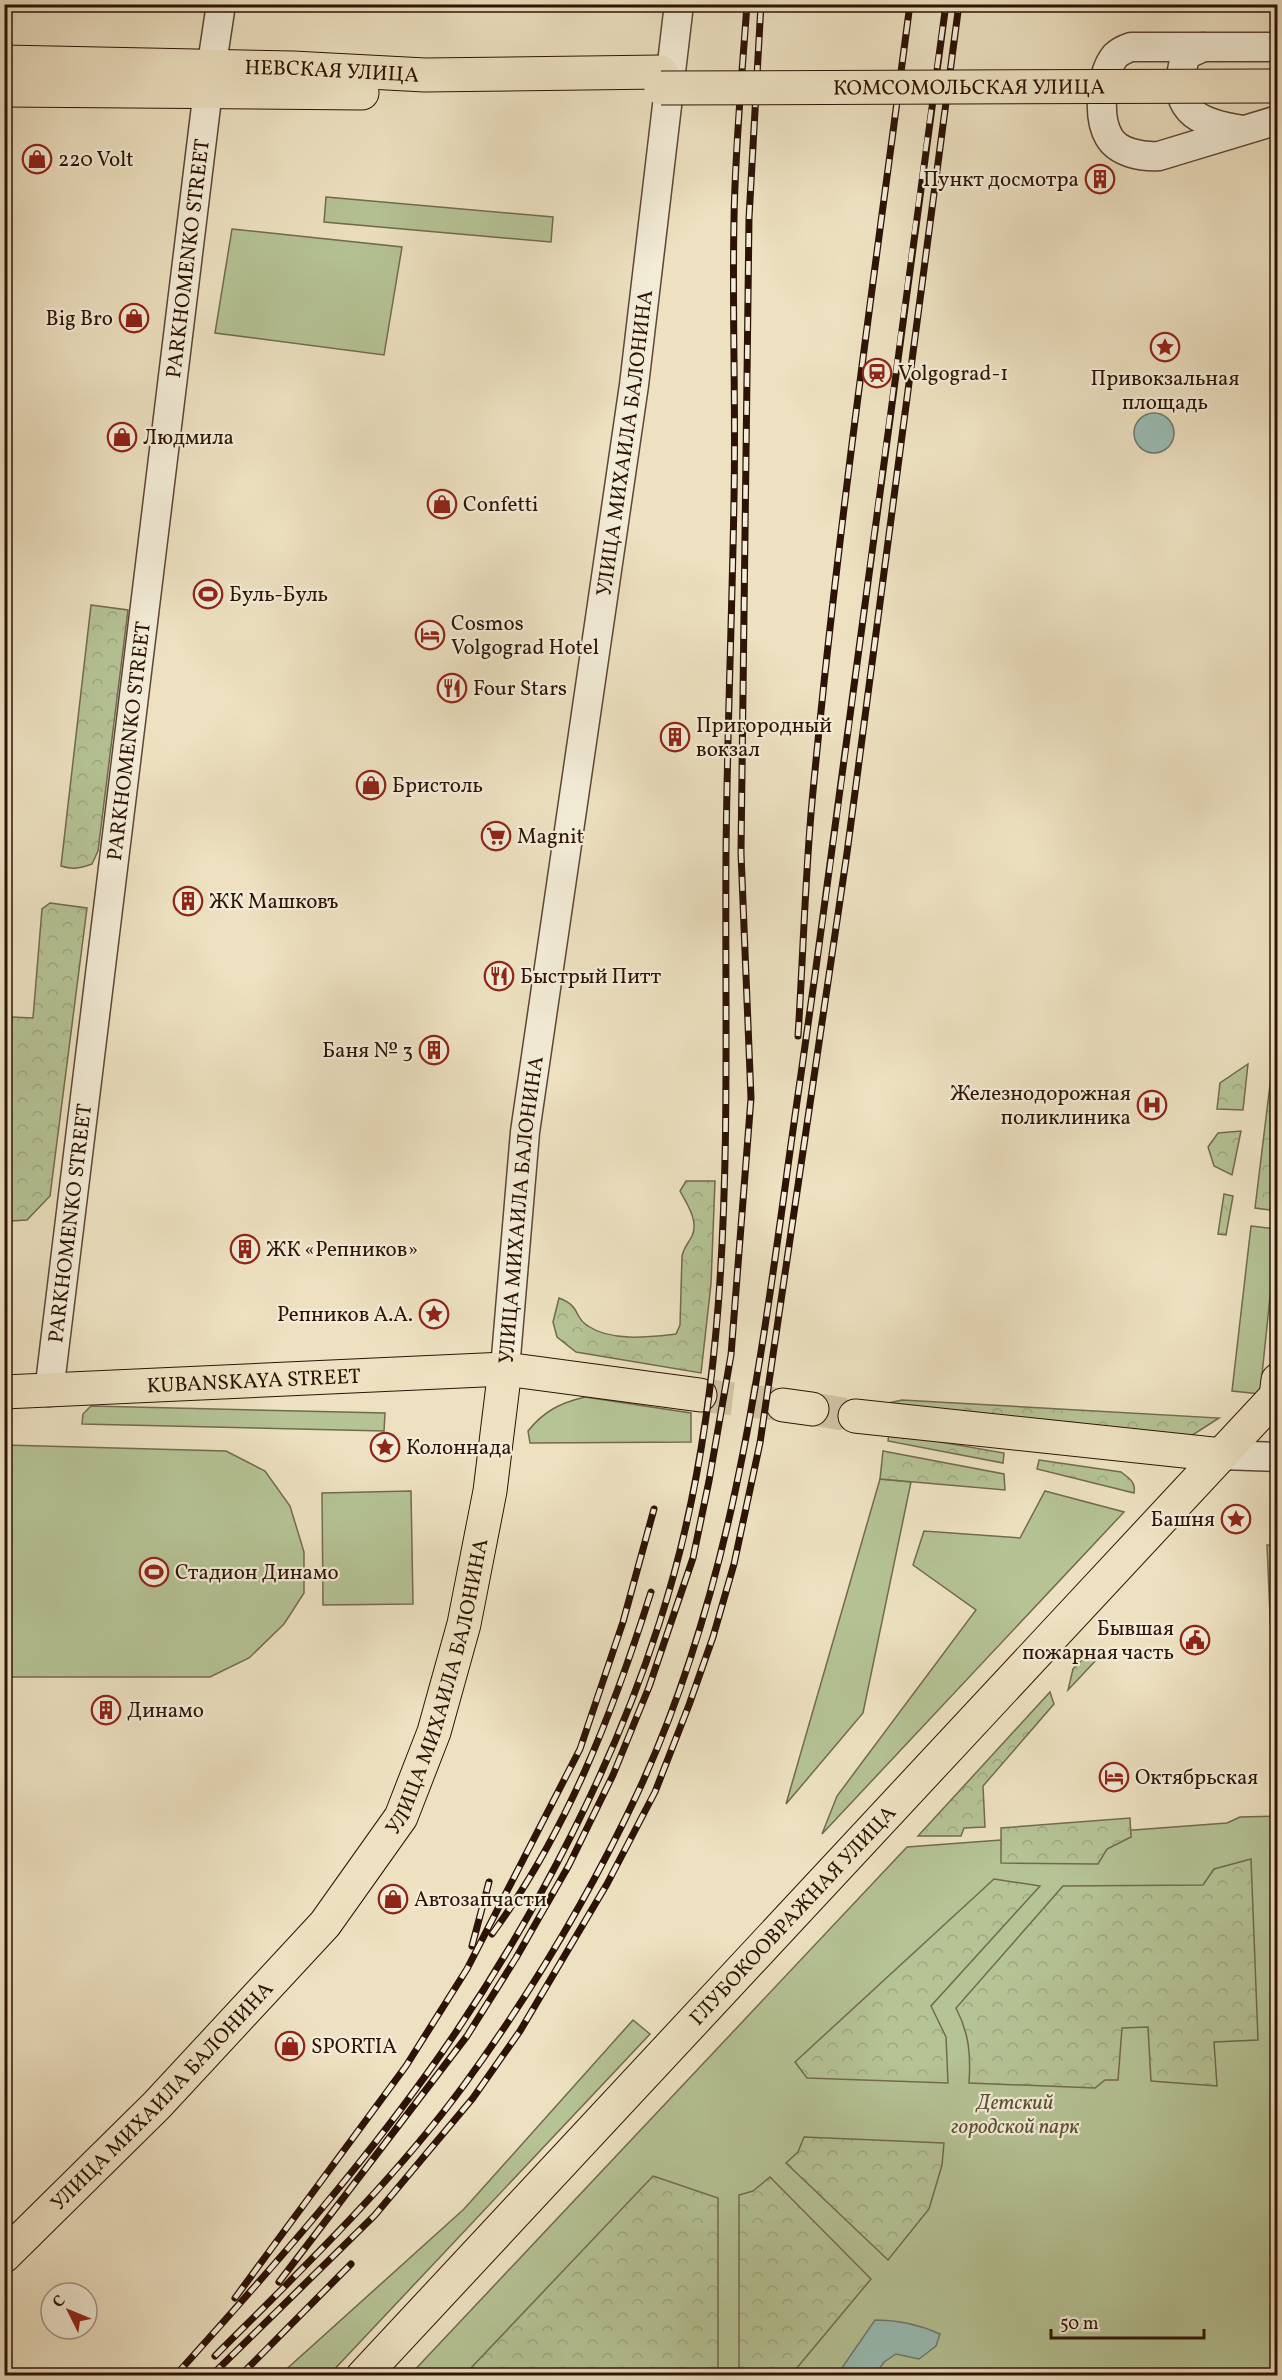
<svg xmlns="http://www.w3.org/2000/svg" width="1282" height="2380" viewBox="0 0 1282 2380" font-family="Vollkorn,serif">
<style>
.green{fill:#b5c395;stroke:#706b4d;stroke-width:1.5}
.forest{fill:url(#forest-crowns);stroke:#706b4d;stroke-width:1.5}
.water{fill:#99bdb5;stroke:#6d796f;stroke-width:1.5}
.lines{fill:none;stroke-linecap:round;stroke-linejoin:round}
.major-tunnel{stroke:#d0c2a5;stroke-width:33;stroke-dasharray:33 16;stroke-linecap:butt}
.minor-casing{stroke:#5c4634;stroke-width:31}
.major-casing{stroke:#2c1305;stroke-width:35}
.minor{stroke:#f3ecd7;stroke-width:28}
.major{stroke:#ede1c1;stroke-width:33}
.rail-casing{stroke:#2c1305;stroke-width:7}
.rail{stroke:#f3ecd7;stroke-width:4.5;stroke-dasharray:14;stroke-linecap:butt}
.major-bridge-casing{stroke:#2c1305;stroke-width:35;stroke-linecap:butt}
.major-bridge{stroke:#ede1c1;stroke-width:33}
.labels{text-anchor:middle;stroke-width:4.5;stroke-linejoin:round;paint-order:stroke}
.street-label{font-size:21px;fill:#2c1305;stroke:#f3ecd7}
.poi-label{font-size:21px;fill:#2c1305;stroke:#f3ecd7;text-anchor:start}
.park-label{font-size:21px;font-style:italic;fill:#5c5137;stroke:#f3ecd7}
</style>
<defs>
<pattern id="forest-crowns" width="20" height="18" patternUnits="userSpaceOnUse" patternTransform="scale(1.5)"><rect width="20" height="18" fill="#b5c395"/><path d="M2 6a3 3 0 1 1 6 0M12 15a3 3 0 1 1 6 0" fill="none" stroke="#9ca77f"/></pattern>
</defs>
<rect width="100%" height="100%" fill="#ede1c1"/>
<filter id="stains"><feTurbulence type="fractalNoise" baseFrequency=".00333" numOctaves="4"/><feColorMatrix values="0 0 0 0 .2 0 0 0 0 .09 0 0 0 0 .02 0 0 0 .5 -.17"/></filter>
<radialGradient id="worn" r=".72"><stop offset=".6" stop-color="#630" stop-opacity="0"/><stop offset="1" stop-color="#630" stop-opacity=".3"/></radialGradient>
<g class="green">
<polygon points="326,197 553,217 551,242 324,222"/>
<polygon points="232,229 402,247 384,355 215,333"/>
<polygon points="1251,1226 1277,1229 1260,1394 1232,1391"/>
<path d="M585 1397 691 1413V1442L530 1443 528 1431C544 1411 560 1403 585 1397Z"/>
<polygon points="91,1406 385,1413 384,1431 82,1424 83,1414"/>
<polygon points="5,1445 226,1451 265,1471 290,1506 304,1552 304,1593 284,1624 249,1658 210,1677 5,1677"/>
<polygon points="880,1479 911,1482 863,1713 786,1804"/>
<polygon points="411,1491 413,1604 323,1605 322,1493"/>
<polygon points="1045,1491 1124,1512 822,1834 837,1796 976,1610 913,1565 924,1531 1020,1538"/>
<polygon points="1277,1816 1277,2375 409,2376 907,1847 1227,1823 1240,1817"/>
<polygon points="633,2020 650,2034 329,2375 280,2375 464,2209"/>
</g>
<g class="forest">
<path d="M91 605 128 610 98 851 92 864C81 868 73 870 61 866Z"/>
<polygon points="50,903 87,908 50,1196 27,1220 10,1221 4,1216 4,1099 12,1017 33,1018 42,909"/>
<polygon points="1275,1044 1278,1045 1277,1211 1255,1208"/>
<polygon points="1248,1064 1243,1110 1217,1109 1220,1083"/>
<polygon points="1241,1131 1232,1175 1214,1166 1208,1147 1218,1133"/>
<path d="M686 1181H715L711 1284 701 1373 576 1352 557 1337 553 1322 559 1298C582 1307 573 1317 588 1326 612 1342 649 1337 676 1334L680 1325 682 1257C683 1248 688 1244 692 1236 699 1221 687 1204 680 1191Z"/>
<polygon points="1224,1194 1233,1196 1226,1235 1218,1234"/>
<polygon points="902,1400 1219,1418 1191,1436 884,1404"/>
<polygon points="889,1433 1004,1453 1003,1463 888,1441"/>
<polygon points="883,1451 1004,1474 1005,1490 880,1479"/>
<path d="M1039 1460 1121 1472C1129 1478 1136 1482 1134 1493L1037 1469Z"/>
<polygon points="1267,1545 1277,1545 1277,1755 1276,1753"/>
<polygon points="1092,1650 1099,1657 1068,1690 1073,1669"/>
<polygon points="1050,1692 1054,1704 983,1786 985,1827 964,1828 961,1836 918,1836"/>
<polygon points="1130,1818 1131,1837 1107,1849 1098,1864 1001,1863 1001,1828"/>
<path d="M1251 1859 1258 2040 1214 2042 1217 2086 1151 2081 1148 2027 1122 2028 1118 2080H1105L1095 2088 969 2083C971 2055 969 2033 956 2008L1063 1886 1203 1885 1214 1869Z"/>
<polygon points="994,1879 1040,1886 931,2006 946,2037 948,2083 807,2078 795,2062"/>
<polygon points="804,2137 944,2143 942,2165 929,2209 888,2260 786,2163 798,2152"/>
<polygon points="653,2176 718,2198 718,2375 476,2375 470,2369"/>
<polygon points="770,2177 871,2279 791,2375 739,2375 739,2195 753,2191"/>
</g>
<g class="water">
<circle cx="1154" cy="433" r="20"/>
<path d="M875 2320C899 2320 918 2324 940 2334L936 2346 919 2359 896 2354 884 2362 875 2375H837Z"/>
</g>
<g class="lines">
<g class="major-tunnel">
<polyline points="700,1395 783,1405"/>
<polyline points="812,1409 855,1416"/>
</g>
<g class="minor-casing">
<g id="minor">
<path d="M1203 47 1186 55C1168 109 1195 123 1243 130"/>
<path d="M1278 47H1131C1125 49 1120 51 1115 56 1101 73 1097 117 1109 137 1118 153 1142 157 1159 156L1278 120"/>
<path id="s1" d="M505 1369 525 1132 634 385 679 4"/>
<path id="s2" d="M49 1392 208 90 221 4"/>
<polyline points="1222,1455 1278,1457"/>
</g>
</g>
<g class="major-casing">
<g id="major">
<path id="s3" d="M4 62 293 68 425 75 661 72"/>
<polyline points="4,90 362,93"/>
<path id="s4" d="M4 1392 505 1369 700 1395"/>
<polyline points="783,1405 812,1409"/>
<polyline points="855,1416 1222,1455"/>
<path id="s5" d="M4 2256 157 2105 325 1924 401 1817 434 1732 464 1624 490 1491 505 1369"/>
<path id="s6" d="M363 2376 1276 1396 1278 1380"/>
</g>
</g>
<use href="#minor" class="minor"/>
<use href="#major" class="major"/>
<g class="rail-casing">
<g id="rail">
<path d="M798 1036C803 958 805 879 812 802 837 535 875 270 910 4"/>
<path d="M492 1934C567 1832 613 1712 651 1592"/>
<polyline points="472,1946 489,1882"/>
<polyline points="279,2282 467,2036 516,1958 569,1865 613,1775 649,1687 693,1558 709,1481 731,1355 751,1098 741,853 749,218 761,4"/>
<polyline points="235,2298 406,2066 467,1969 580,1749 623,1622 654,1509"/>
<path d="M215 2356C302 2269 391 2184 464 2085 531 1993 591 1893 639 1790 744 1562 765 1319 801 1074 852 718 895 361 946 4"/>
<path d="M175 2376C274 2266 373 2155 456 2032 539 1909 614 1764 659 1624 740 1376 724 1112 726 855 727 737 732 618 734 499 736 406 732 313 734 220 735 148 742 76 747 4"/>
<polyline points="211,2376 375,2215 473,2098 520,2031 607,1884 655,1792 689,1705 713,1637 734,1564 760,1443 847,853 959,4"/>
<polyline points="240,2376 351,2264"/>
</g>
</g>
<use href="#rail" class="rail"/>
<g class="major-bridge-casing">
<g id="major-bridge">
<path id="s7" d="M661 88 1278 86"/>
</g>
</g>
<use href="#major-bridge" class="major-bridge"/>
</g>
<defs>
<g id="shop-ring" transform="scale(1.5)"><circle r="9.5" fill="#f3ecd7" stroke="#8f2418" stroke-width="1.5"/><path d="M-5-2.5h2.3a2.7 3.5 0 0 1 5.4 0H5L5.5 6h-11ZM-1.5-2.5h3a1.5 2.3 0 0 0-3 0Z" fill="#8f2418"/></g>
<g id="building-ring" transform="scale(1.5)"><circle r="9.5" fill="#f3ecd7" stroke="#8f2418" stroke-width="1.5"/><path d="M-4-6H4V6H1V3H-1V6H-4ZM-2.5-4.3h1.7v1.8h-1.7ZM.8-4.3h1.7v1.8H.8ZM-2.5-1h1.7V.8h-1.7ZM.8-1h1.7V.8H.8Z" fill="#8f2418"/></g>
<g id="sight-ring" transform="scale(1.5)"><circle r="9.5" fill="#f3ecd7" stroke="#8f2418" stroke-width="1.5"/><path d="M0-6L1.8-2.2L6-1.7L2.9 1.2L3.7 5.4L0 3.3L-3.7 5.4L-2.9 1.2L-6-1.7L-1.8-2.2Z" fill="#8f2418"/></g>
<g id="station-ring" transform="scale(1.5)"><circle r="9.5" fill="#f3ecd7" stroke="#8f2418" stroke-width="1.5"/><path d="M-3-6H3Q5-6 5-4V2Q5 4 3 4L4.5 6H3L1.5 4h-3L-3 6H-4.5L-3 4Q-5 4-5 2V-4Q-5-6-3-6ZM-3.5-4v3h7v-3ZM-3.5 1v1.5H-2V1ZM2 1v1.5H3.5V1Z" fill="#8f2418"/></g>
<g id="stadium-ring" transform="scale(1.5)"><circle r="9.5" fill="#f3ecd7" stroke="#8f2418" stroke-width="1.5"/><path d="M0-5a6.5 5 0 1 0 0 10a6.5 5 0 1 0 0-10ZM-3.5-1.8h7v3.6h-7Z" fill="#8f2418"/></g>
<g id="hotel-ring" transform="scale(1.5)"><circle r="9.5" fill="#f3ecd7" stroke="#8f2418" stroke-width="1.5"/><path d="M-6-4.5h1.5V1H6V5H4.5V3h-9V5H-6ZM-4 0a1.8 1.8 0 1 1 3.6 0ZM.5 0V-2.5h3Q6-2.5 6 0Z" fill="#8f2418"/></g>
<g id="restaurant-ring" transform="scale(1.5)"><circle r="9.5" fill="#f3ecd7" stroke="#8f2418" stroke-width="1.5"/><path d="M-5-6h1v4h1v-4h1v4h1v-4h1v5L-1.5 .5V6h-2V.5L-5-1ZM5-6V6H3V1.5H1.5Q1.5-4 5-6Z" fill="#8f2418"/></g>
<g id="supermarket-ring" transform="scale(1.5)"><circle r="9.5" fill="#f3ecd7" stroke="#8f2418" stroke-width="1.5"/><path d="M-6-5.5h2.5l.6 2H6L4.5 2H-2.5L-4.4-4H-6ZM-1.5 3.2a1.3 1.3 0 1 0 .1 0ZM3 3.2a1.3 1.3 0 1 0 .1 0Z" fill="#8f2418"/></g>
<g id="hospital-ring" transform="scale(1.5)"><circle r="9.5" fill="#f3ecd7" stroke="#8f2418" stroke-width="1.5"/><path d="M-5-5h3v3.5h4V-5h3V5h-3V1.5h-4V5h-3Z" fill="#8f2418"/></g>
<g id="civic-ring" transform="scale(1.5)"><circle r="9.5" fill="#f3ecd7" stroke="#8f2418" stroke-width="1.5"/><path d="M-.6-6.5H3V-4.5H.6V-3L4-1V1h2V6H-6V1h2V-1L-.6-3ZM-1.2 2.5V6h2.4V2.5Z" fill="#8f2418"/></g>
</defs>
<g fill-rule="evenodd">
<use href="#shop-ring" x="37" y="159"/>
<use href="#building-ring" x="1100" y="179"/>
<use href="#shop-ring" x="134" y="318"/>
<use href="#sight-ring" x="1165" y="347"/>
<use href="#station-ring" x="877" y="373"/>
<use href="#shop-ring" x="122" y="437"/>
<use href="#shop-ring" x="442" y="504"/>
<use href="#stadium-ring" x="208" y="594"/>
<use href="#hotel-ring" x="430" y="635"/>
<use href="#restaurant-ring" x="452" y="688"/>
<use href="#building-ring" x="675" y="737"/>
<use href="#shop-ring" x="371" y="785"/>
<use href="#supermarket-ring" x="496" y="836"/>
<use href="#building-ring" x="188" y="901"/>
<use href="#restaurant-ring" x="499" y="976"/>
<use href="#building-ring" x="434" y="1050"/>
<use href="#hospital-ring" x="1152" y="1105"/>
<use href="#building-ring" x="245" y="1249"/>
<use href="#sight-ring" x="434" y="1314"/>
<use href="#sight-ring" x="385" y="1447"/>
<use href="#sight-ring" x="1236" y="1519"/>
<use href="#stadium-ring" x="154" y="1572"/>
<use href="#civic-ring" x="1195" y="1640"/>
<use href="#building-ring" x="106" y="1710"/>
<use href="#hotel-ring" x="1114" y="1777"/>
<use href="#shop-ring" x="393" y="1899"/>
<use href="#shop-ring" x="290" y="2046"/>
</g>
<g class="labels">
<g class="street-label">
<text dy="7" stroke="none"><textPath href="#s3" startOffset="328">НЕВСКАЯ УЛИЦА</textPath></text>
<text dy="7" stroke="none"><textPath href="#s7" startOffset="308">КОМСОМОЛЬСКАЯ УЛИЦА</textPath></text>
<text dy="7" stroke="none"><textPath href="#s2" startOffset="1142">PARKHOMENKO STREET</textPath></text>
<text dy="7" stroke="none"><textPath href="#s1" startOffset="934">УЛИЦА МИХАИЛА БАЛОНИНА</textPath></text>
<text dy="7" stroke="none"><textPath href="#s2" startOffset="656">PARKHOMENKO STREET</textPath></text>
<text dy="7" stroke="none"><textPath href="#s1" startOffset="160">УЛИЦА МИХАИЛА БАЛОНИНА</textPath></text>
<text dy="7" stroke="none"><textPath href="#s2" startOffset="170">PARKHOMENKO STREET</textPath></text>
<text dy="7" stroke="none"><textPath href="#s4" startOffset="250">KUBANSKAYA STREET</textPath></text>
<text dy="7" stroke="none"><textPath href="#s5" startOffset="729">УЛИЦА МИХАИЛА БАЛОНИНА</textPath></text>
<text dy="7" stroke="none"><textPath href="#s6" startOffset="630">ГЛУБОКООВРАЖНАЯ УЛИЦА</textPath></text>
<text dy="7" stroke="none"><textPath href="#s5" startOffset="225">УЛИЦА МИХАИЛА БАЛОНИНА</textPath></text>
</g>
<g class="poi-label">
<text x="58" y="166">220 Volt</text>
<text x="1079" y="186" text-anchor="end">Пункт досмотра</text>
<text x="113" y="325" text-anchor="end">Big Bro</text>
<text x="898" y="380">Volgograd-1</text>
<text x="1165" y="385" text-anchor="middle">Привокзальная<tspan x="1165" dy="24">площадь</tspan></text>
<text x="143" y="444">Людмила</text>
<text x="463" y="511">Confetti</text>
<text x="229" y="601">Буль-Буль</text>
<text x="451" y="630">Cosmos<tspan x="451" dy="24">Volgograd Hotel</tspan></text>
<text x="473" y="695">Four Stars</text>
<text x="696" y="732">Пригородный<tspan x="696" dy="24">вокзал</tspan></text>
<text x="392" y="792">Бристоль</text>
<text x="517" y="843">Magnit</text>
<text x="209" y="908">ЖК Машковъ</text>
<text x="520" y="983">Быстрый Питт</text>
<text x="413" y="1057" text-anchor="end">Баня № 3</text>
<text x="1131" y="1100" text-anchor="end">Железнодорожная<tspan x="1131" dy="24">поликлиника</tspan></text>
<text x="266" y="1256">ЖК «Репников»</text>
<text x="413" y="1321" text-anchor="end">Репников А.А.</text>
<text x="406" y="1454">Колоннада</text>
<text x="1215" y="1526" text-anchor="end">Башня</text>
<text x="175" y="1579">Стадион Динамо</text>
<text x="1174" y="1635" text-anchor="end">Бывшая<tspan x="1174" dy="24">пожарная часть</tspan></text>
<text x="127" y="1717">Динамо</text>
<text x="1135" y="1784">Октябрьская</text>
<text x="414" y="1906">Автозапчасти</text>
<text x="311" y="2053">SPORTIA</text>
</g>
<g class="park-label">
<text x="1015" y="2109">Детский<tspan x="1015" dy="24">городской парк</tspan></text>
</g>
</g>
<rect width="1282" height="2380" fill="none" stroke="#ede1c1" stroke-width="24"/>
<rect x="6" y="6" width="1270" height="2368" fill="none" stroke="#2c1305" stroke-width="3"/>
<rect x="12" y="12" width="1258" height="2356" fill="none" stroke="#2c1305" stroke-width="1.5"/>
<g transform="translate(69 2311) rotate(313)"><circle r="28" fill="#f3ecd7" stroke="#a39583" stroke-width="1.5"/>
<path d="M0-4.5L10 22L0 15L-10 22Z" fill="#8f2418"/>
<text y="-9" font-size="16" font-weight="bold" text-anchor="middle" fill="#2c1305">С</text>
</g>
<path d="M1051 2329v9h153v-9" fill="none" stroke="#2c1305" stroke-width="3"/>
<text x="1060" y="2329" font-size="18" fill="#2c1305" stroke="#f3ecd7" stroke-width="4.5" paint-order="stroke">50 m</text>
<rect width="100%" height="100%" filter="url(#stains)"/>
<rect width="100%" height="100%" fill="url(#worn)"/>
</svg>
